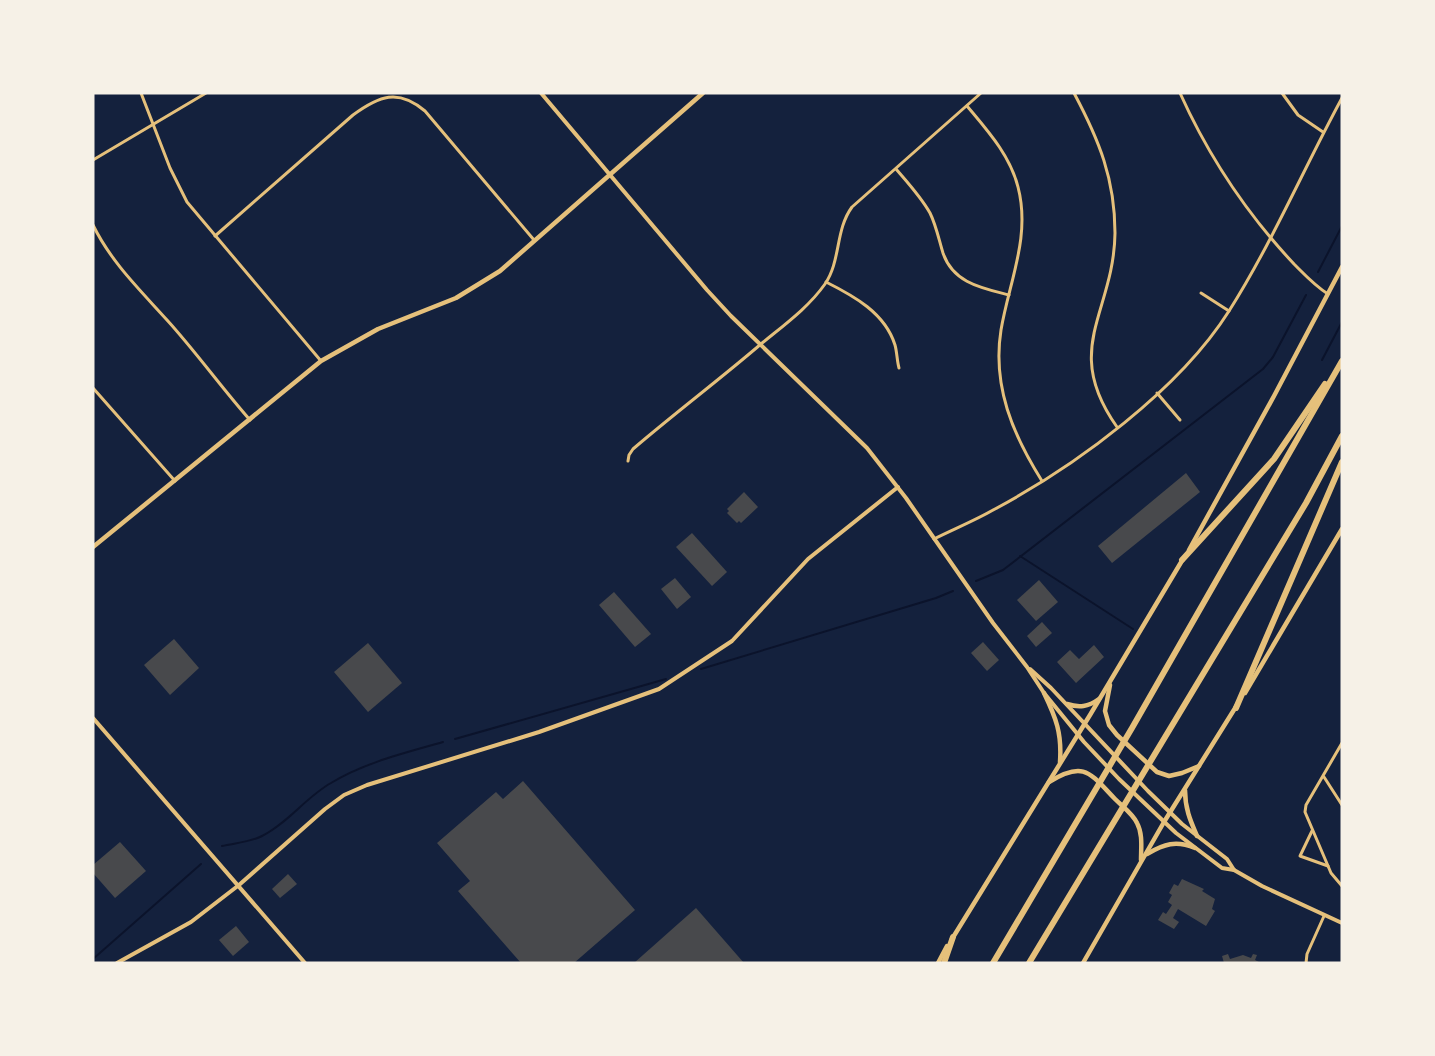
<svg xmlns="http://www.w3.org/2000/svg" width="1435" height="1056" viewBox="0 0 1435 1056" font-family="Signika,sans-serif">
<style>
.lines{fill:none;stroke-linecap:round;stroke-linejoin:round}
.stream{stroke:#0b132b;stroke-width:2}
.building{fill:#48494c}
.minor{stroke:#e5c07b;stroke-width:3}
.tertiary{stroke:#e5c07b;stroke-width:4}
.secondary{stroke:#e5c07b;stroke-width:4.5}
.motorway{stroke:#e5c07b;stroke-width:6}
</style>
<rect width="100%" height="100%" fill="#14213d"/>
<g class="lines">
<g class="stream">
<polyline points="1318,272 1342,226"/>
<polyline points="1322,360 1342,322"/>
<polyline points="1020,556 1133,629"/>
<polyline points="976,581 1003,570 1263,369 1273,357 1306,295"/>
<polyline points="701,669 936,598 953,591"/>
<polyline points="455,739 666,679"/>
<path d="M222 846C235 843 251 842 262 836 288 823 306 797 331 783 366 762 405 753 443 742"/>
<polyline points="93,959 201,864"/>
</g>
</g>
<g class="building">
<polygon points="1186,473 1200,492 1112,563 1098,546"/>
<polygon points="744,492 758,507 741,523 739,521 737,523 727,513 729,511 727,509"/>
<polygon points="692,533 727,572 712,586 676,547"/>
<polygon points="675,578 691,597 677,609 661,589"/>
<polygon points="1039,580 1058,602 1036,621 1017,600"/>
<polygon points="614,592 651,634 635,647 599,605"/>
<polygon points="1042,622 1052,633 1036,647 1027,636"/>
<polygon points="174,639 199,668 170,695 144,665"/>
<polygon points="983,642 999,660 987,671 971,653"/>
<polygon points="368,643 402,683 368,712 334,672"/>
<polygon points="1094,645 1104,657 1076,683 1057,662 1070,650 1079,659"/>
<polygon points="523,781 635,910 574,963 521,963 458,891 470,881 437,843 496,792 503,799"/>
<polygon points="120,842 146,871 115,898 93,873 93,865"/>
<polygon points="288,874 297,884 280,898 272,889"/>
<polygon points="1182,879 1204,889 1202,891 1215,899 1212,909 1215,911 1206,926 1178,909 1173,918 1179,922 1174,929 1158,920 1163,912 1166,914 1172,905 1168,902 1172,895 1169,893 1174,884 1178,886"/>
<polygon points="696,908 744,963 634,963"/>
<polygon points="236,926 249,942 233,956 219,940"/>
<polygon points="1228,954 1230,959 1243,955 1251,958 1253,954 1257,955 1255,960 1261,963 1224,963 1222,956"/>
</g>
<g class="lines">
<g class="minor">
<polyline points="141,93 170,168 187,202 321,361"/>
<path d="M1074 93C1099 140 1115 179 1115 233 1114 313 1061 348 1117 427"/>
<path d="M1180 93C1208 155 1247 214 1294 264 1305 275 1315 286 1328 294"/>
<polyline points="1282,93 1298,115 1323,132"/>
<path d="M967 106C987 130 1010 155 1018 187 1031 237 1009 282 1001 330 992 386 1013 435 1042 481"/>
<polyline points="93,160 206,93"/>
<path d="M896 169C908 183 921 197 930 213 936 225 939 240 943 253 953 283 982 288 1009 295"/>
<path d="M93 225C111 262 140 290 167 320 196 352 221 387 250 420"/>
<path d="M215 236 353 115C379 96 398 88 425 111L534 240"/>
<path d="M826 282C854 296 885 313 895 345 897 352 897 361 899 368"/>
<polyline points="1201,293 1229,311"/>
<polyline points="93,388 175,481"/>
<polyline points="1157,393 1180,420"/>
<path d="M628 461 629 455 633 449C675 413 719 380 761 344 784 325 808 308 825 284 841 261 835 230 852 207L981 93"/>
<path d="M934 539C954 529 976 520 995 509 1077 465 1179 390 1229 311 1272 243 1304 168 1342 98"/>
<polyline points="1342,743 1306,805 1305,812 1331,873 1342,886"/>
<polyline points="1324,777 1342,805"/>
<polyline points="1312,831 1300,856 1328,866"/>
<polyline points="1306,963 1307,954 1324,916"/>
</g>
<g class="tertiary">
<polyline points="541,93 707,290 731,316 867,448 906,498 993,623 1027,667 1044,693 1084,742 1119,779 1176,833 1222,868 1234,870"/>
<polyline points="1030,669 1051,688 1148,791 1182,824 1227,859 1234,870 1262,886 1342,923"/>
<polyline points="93,718 305,963"/>
<polyline points="117,963 191,922 239,885 325,809 344,795 367,785 539,732 659,689 732,641 808,559 898,487"/>
</g>
<g class="secondary">
<polyline points="93,547 321,361 378,329 456,298 500,271 703,93"/>
<polyline points="1189,550 1274,396 1342,267"/>
<polyline points="1110,685 1105,711 1109,725 1117,735 1157,772 1169,776 1182,773 1199,766"/>
<path d="M1044 693C1056 718 1062 733 1060 762"/>
<polyline points="1245,693 1342,529"/>
<path d="M1067 704C1079 708 1088 707 1099 699"/>
<path d="M1049 782C1084 760 1090 773 1115 799 1122 806 1133 814 1137 823 1143 834 1141 848 1141 860"/>
<path d="M1185 790C1185 808 1190 820 1197 836"/>
<path d="M1147 854C1164 844 1176 840 1195 848"/>
<polyline points="952,939 1090,715 1183,559"/>
<polyline points="938,963 947,946"/>
<polyline points="1083,963 1164,822 1237,705"/>
</g>
<g class="motorway">
<polyline points="1182,560 1274,459 1325,384"/>
<polyline points="1236,708 1342,462"/>
<polyline points="944,963 953,937"/>
<polyline points="993,963 1132,728 1342,361"/>
<polyline points="1029,963 1306,503 1342,436"/>
</g>
</g>
<rect width="1435" height="1056" fill="none" stroke="#f6f1e7" stroke-width="189"/>
</svg>
